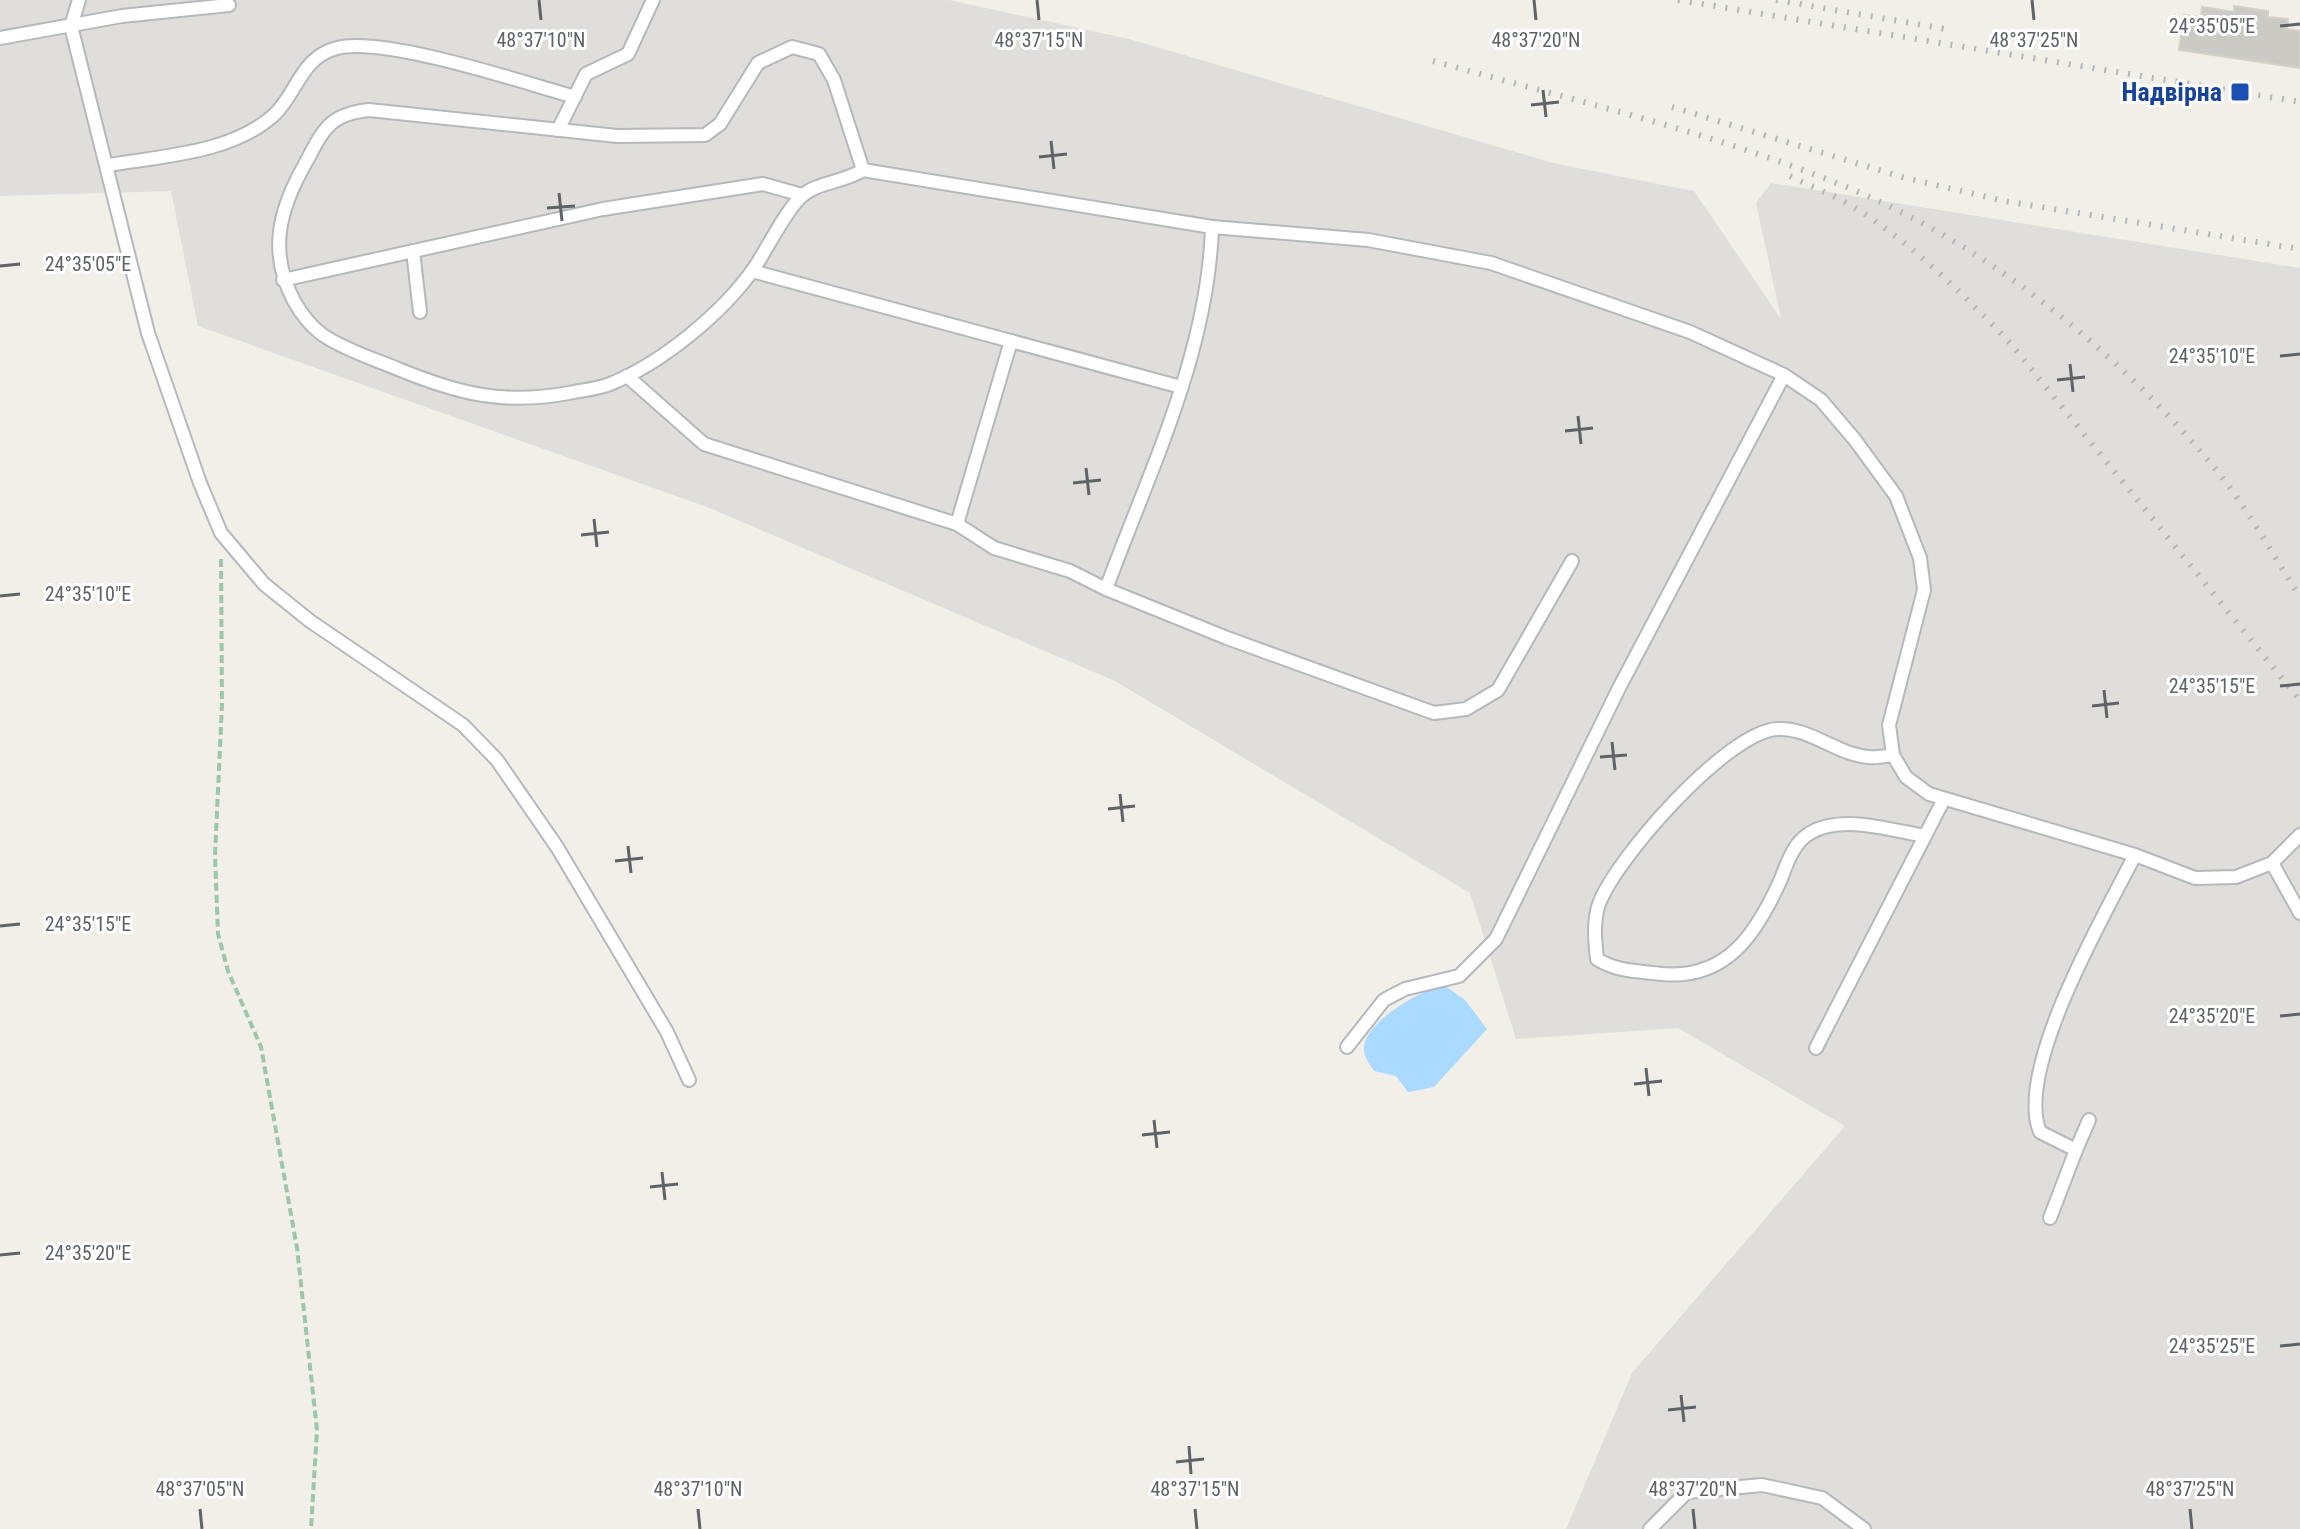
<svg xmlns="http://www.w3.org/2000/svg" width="2300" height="1529" viewBox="0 0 2300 1529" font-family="'Roboto Condensed',sans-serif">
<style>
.industrial{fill:#e0deda}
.water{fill:#aadaff}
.building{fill:#cccac5;stroke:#d6d1c6;stroke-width:2}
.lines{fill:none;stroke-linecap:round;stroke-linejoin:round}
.lane-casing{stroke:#b5b8bc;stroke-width:16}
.path{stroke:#9cc7a9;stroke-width:4;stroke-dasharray:8 4;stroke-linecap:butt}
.lane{stroke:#fff;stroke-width:12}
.rail{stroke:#b6b7b8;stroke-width:6;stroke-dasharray:2 10;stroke-linecap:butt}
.ticks{fill:none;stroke:#5f6368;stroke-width:3}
.transit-dot{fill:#1a4fb4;stroke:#fff;stroke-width:3}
.labels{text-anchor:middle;stroke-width:6;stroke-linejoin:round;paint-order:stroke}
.transit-label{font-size:26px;font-weight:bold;fill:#164399;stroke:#fff;text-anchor:end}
.ticks-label{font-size:20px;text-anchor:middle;fill:#5f6368;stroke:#fff;stroke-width:6;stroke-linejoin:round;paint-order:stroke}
</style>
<rect width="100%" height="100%" fill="#f1efe8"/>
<polygon class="industrial" points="0,0 949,0 1129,39 1553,163 1694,191 1781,319 1756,203 1771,183 2300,268 2300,1529 1566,1529 1632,1373 1845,1126 1678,1028 1516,1039 1470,893 1115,681 707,507 198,326 171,191 0,196"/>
<path class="water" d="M1444 985 1465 1000 1487 1029 1434 1087 1408 1092 1396 1076 1374 1071C1368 1062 1361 1053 1365 1042 1374 1017 1420 991 1444 985Z"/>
<polygon class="building" points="2234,6 2268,11 2268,17 2288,19 2287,29 2300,31 2300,68 2179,50 2184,15 2201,17 2202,7 2234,12"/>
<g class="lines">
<g class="lane-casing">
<g id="lane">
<polyline points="79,0 71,26 148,333 200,483 221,533 264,584 310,621 463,725 497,760 557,847 667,1032 689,1080"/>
<polyline points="0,38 122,16 229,5"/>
<polyline points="558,130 586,74 628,54 653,0"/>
<path d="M109 165C162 156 235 153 276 113 298 90 302 57 337 48 384 36 522 82 575 97"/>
<path d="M863 170 834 80 819 54 792 47 758 63 720 124 705 135 617 136 369 110C328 114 323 131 305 164 279 210 268 252 294 301 301 314 313 329 326 337 348 351 374 359 398 369 459 394 503 405 569 393 582 390 598 389 610 384 662 363 723 313 755 267 766 250 788 207 802 196 817 182 845 182 863 170L1212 227 1368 240 1491 263 1690 332 1784 375 1821 400 1855 440 1896 496 1920 558 1924 590 1889 725 1893 755 1906 777 1929 794 2135 855 2195 878 2236 877 2272 863 2300 835"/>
<polyline points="413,251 420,312"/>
<polyline points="752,271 1181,387"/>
<polyline points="283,280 603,209 763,184 802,195"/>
<polyline points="1011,341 957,524 994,548 1070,571 1106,589 1227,638 1434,713 1466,709 1498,690 1572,561"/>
<polyline points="627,376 704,444 957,524"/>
<path d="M1106 589C1149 472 1208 354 1212 227"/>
<path d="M1893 755C1886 756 1877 758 1869 757 1837 755 1810 727 1777 729 1727 732 1616 858 1599 904 1593 921 1595 941 1597 959 1617 972 1639 971 1662 974 1728 980 1757 932 1781 879 1787 863 1794 842 1810 833 1842 814 1890 830 1925 836"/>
<polyline points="2272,863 2300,913"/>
<polyline points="1347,1047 1384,1000 1405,989 1459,976 1496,939 1619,688 1784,375"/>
<polyline points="1816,1048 1944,799"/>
<polyline points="2076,1150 2089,1120"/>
<path d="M2050 1218 2076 1150 2040 1132C2014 1070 2105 914 2135 855"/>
<polyline points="1650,1529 1687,1492 1762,1485 1822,1498 1864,1529"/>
</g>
</g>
<polyline class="path" points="221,559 222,704 215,855 218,934 228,971 261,1047 297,1248 317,1430 311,1529"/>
<use href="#lane" class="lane"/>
<g class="rail">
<polyline points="1678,0 2300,102"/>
<polyline points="1776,0 1951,30"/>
<path d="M1433 61C1568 99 1708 131 1839 184 1982 241 2110 345 2209 461 2244 502 2271 552 2300 597"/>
<polyline points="1672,107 1902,177 2004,201 2300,249"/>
<path d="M1790 176C1812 187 1836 196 1857 209 1915 246 1964 295 2011 344L2298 698"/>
</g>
</g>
<path class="ticks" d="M539 0 541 20M1037 0 1039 20M1534 0 1536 20M2032 0 2034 20M2280 26 2300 24M1543 90 1546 117M1531 105 1559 102M1051 141 1054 169M1039 157 1067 154M559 193 562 221M547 208 575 206M0 266 20 264M2280 356 2300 354M2070 364 2073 392M2057 380 2085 377M1578 416 1581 444M1565 431 1593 428M1086 468 1089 495M1073 483 1101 480M594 519 597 547M581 535 609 532M0 596 20 594M2280 686 2300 684M2104 690 2107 718M2092 706 2119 703M1612 742 1615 770M1600 757 1627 755M1120 794 1123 822M1108 809 1135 806M628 846 631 873M615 861 643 858M0 926 20 924M2280 1016 2300 1014M1646 1068 1649 1096M1634 1084 1662 1081M1154 1120 1157 1148M1142 1135 1170 1132M662 1172 665 1200M650 1187 678 1184M0 1255 20 1253M2280 1346 2300 1344M1681 1395 1684 1422M1668 1410 1696 1407M1189 1446 1191 1474M1176 1462 1204 1459M200 1509 202 1529M698 1509 700 1529M1195 1509 1197 1529M1693 1509 1695 1529M2190 1509 2192 1529"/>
<rect class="transit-dot" x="2230" y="82" width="20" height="20" rx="4"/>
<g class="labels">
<g class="transit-label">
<text x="2222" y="101">Надвірна</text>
</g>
</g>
<g class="ticks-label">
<text x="2212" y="33">24°35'05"E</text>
<text x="541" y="47">48°37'10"N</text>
<text x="1039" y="47">48°37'15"N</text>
<text x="1536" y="47">48°37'20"N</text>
<text x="2034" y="47">48°37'25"N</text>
<text x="88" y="271">24°35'05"E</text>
<text x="2212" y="363">24°35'10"E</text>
<text x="88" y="601">24°35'10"E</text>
<text x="2212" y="693">24°35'15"E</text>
<text x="88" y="931">24°35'15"E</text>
<text x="2212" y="1023">24°35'20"E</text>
<text x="88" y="1260">24°35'20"E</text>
<text x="2212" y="1353">24°35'25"E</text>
<text x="200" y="1496">48°37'05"N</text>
<text x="698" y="1496">48°37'10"N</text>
<text x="1195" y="1496">48°37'15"N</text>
<text x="1693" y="1496">48°37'20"N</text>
<text x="2190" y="1496">48°37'25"N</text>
</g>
</svg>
